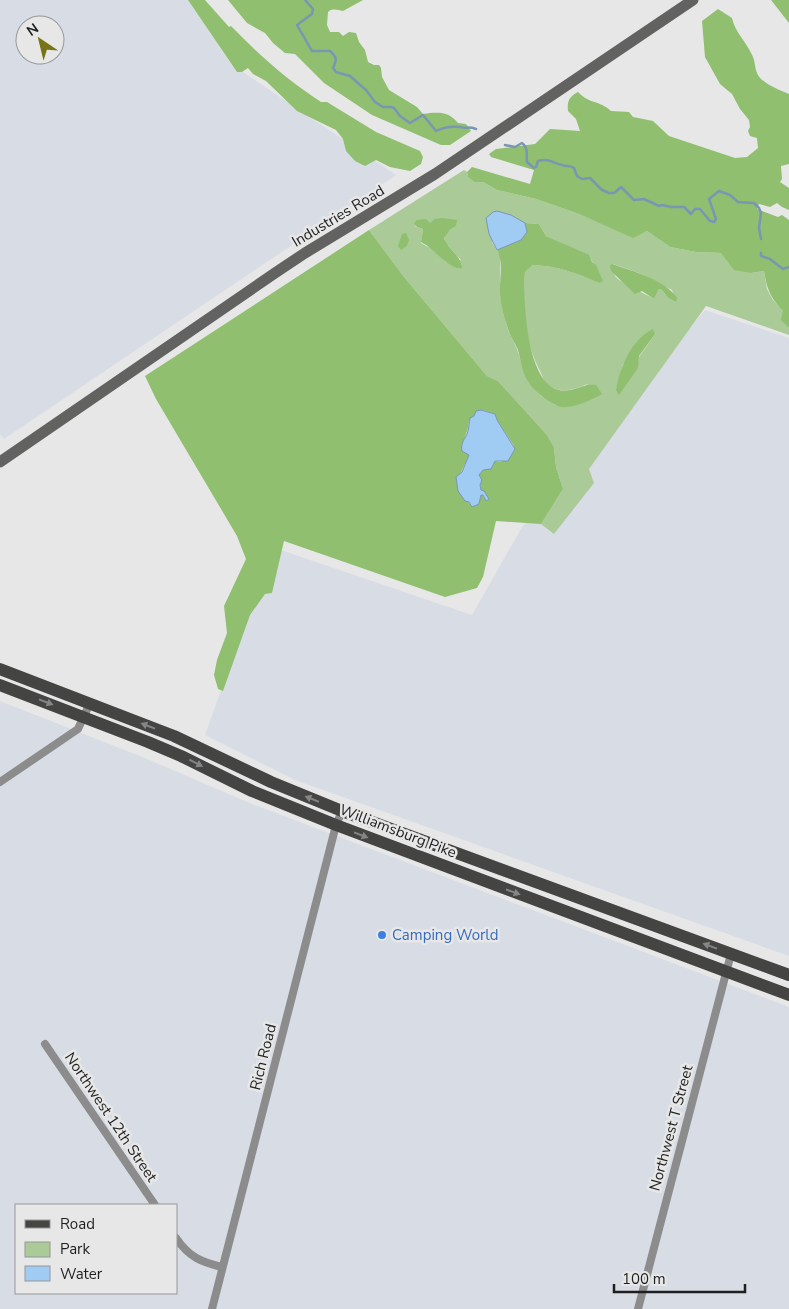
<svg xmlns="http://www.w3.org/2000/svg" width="789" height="1309" viewBox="0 0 789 1309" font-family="'Nunito Sans',sans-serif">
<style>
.built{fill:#d8dde5;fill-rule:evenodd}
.green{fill:#aaca97;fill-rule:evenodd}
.forest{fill:#8fbf6f;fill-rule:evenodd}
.water{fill:#a0cbf2;stroke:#7997b3}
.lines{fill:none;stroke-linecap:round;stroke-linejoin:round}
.stream{stroke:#7997b3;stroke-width:2.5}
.street{stroke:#8d8c8c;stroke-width:8}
.secondary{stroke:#626261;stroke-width:11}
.primary{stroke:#444443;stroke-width:12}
.oneway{fill:#858585}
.shop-dot{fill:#3f7fe0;stroke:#e7e7e8;stroke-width:2}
.labels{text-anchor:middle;stroke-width:5;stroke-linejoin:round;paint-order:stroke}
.street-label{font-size:15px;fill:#1e1f1f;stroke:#e7e7e8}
.shop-label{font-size:15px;fill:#366cbe;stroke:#e7e7e8;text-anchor:start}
</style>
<rect width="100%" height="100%" fill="#e7e7e8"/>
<g class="built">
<path d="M0 0H188L231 64 396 175 4 439 0 434ZM25 25H55V55H25Z"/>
<polygon points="705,310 789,338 789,956 295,780 205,735 272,547 472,615 522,527"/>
<path d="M0 701 145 758 252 804 789 1007V1309H0ZM16 1205H176V1293H16Z"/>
</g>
<path class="green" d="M464 170 467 172 468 177 483 182 497 190 536 199 579 214 633 237 647 231 670 247 696 252 721 253 751 273 764 271 767 289 773 300 783 311 788 327 789 328V335L706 306 589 469 594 483 554 534 541 524 563 489 556 467 554 447 547 435 498 381 487 376 404 277 369 230ZM511 215 525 223 539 224 546 236 589 256 598 271 599 283C576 273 558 266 533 265L525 272C523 305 524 341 540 371 542 375 544 382 547 384 560 395 575 389 588 384L555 405 541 396 529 383 523 368 517 349 508 330 503 312 500 294V256L492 242ZM430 224 456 226 450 230 444 237 446 243 461 260 446 262 437 252 421 243 423 229 414 226ZM613 264 639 273 672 290 676 302 668 298 662 290 659 289 654 299C646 294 619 282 615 276 614 273 613 267 613 264ZM655 334 639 357 637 368 616 390 623 364Z"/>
<g class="forest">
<path d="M188 0H205L229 27 231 26C259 55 287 80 321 102H327L376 132 420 151 423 157 421 164 410 171 390 167 376 160 365 166 355 161 346 151 343 139 336 130 297 111 266 81 253 74 248 68 242 72H237Z"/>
<path d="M228 0H363L343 11C338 10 332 8 328 12L327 25 330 32H339L343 36 349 32 356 33 359 42 365 50 368 62 374 65H379L381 68 382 77 389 90 417 107 423 114C439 112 448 111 458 123L466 124 471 131 450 145H441L372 115 324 83 295 54 285 53 273 43 265 33 247 23Z"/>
<polygon points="771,0 789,0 789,23"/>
<path d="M718 9 732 18C735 33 747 42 753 57 756 64 754 72 761 79 769 86 779 90 789 94V164L781 166 782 179 780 182 789 188V210L782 207 777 203 770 207 759 204 757 209 778 217 782 215 789 220V328L781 320 783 311C770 297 767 289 764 271L751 273 734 270 721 253 696 252 670 247 647 231 633 238 579 214 536 199 497 190 483 182H475L468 177 467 172 472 167 530 184 534 170 491 157 489 154 496 149 535 144 550 129 580 131 576 119 568 111C567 101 569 97 578 92 589 104 599 100 611 111L629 112 633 117 653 121 669 136 735 158 747 157 758 148 757 138 750 136 748 131 750 127 749 120 740 109 732 94 720 84 705 57 702 21Z"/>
<path d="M442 218 457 220 456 226 450 230 444 238C449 251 460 253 462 268 450 271 434 248 421 242L423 229 417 227 414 223 417 220 426 219 430 223 435 219Z"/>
<path d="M525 223 539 224 546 236 589 255 592 262 596 265 603 281 599 283C576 273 558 266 533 265L525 272C523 298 526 383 559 390 573 393 583 383 596 385L602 394C591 400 578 406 566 407 555 409 534 391 529 383 522 373 521 361 518 350 515 343 510 336 508 329 504 318 501 306 500 295 499 280 504 263 497 250L521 240 527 232Z"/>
<path d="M369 230 404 277 487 376 498 381 547 435 554 447 556 467 563 489 541 524 496 521 483 577 477 588 445 597 284 541 272 593 265 594 250 615 223 691 218 689 214 675 217 660 227 633 224 606 246 559 237 536 156 399 145 376ZM483 410 495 414 497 420 514 446V450L501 462 494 461 493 466 483 470 479 475 481 490 489 499 486 501 483 495H480L479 504 471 506C468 500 461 496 458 490 454 481 466 464 469 455L462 451C462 440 468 434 469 421L474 416 476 412Z"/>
<polygon points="406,233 409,240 407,246 401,250 398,246 402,234"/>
<path d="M612 264C632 271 666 280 677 298L676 302 668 298 662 290 659 289 654 299 642 291 635 294 611 271 610 266Z"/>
<path d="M653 329 655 334 639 356 638 368 619 395 616 390C620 367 631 340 653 329Z"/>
</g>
<g class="water">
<polygon points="497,211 511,215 525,223 527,232 521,240 497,250 489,234 486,218 493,212"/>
<path d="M481 410 495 414 497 420 515 449 508 461H495L491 469 483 470 479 475 482 480 480 485 481 490 484 491 489 499 486 501 483 495H481L479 504 472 507 469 502 465 501 458 491 456 477 462 472 469 455 462 451C460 442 466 439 468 431 469 427 469 423 470 418L474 416 476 411Z"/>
</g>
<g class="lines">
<g class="stream">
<path d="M305 0 313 9 312 14 297 25 312 51H330C337 57 337 60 333 68L336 72 350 76 366 90 375 102 383 107H391L394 108 400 116 410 123 423 115 436 131C444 127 451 126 460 127 466 129 468 126 476 129"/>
<path d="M505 145 515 147 522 143C529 148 526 155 527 162L534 168 536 167 538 161C549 158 553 163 562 165 567 167 569 165 574 168L577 176 582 179 590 178 602 190 609 193H614L621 187 634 200 644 199 659 206 662 205 671 207H684L691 214 695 209H700L710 221 714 222 716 219 709 199 719 191 730 195 738 202 754 203 759 208 761 213 759 228 761 239"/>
<polyline points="761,253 761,256 770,259 783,269 789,267"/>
</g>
<g class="street">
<polyline points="0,782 78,729 90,703"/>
<polyline points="45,1044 155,1205"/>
<path d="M176 1238C189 1257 201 1262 222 1267"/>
<polyline points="212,1309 336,825 342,811"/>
<polyline points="638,1309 731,954"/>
</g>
<polyline class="secondary" points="0,462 275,273 305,253 435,174 693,0"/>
<g class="primary">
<polyline points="0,669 174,736 271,782 342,811 789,975"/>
<polyline points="0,685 148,742 181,756 252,791 336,825 789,995"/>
</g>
</g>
<defs><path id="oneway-solid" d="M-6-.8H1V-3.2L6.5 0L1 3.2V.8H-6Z" transform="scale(1.25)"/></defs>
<g class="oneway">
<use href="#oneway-solid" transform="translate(46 702) rotate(21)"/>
<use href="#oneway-solid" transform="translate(148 726) rotate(-159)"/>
<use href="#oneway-solid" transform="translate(196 763) rotate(27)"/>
<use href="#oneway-solid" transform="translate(312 799) rotate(-158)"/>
<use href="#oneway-solid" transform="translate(361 835) rotate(21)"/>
<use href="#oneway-solid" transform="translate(513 892) rotate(20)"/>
<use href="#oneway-solid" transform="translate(710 946) rotate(-160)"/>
</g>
<circle class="shop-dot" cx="382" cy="935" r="5"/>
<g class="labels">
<g class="street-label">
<text transform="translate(338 216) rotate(-31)" y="5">Industries Road</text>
<text transform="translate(398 831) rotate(21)" y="5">Williamsburg Pike</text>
<text transform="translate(263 1057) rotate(-76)" y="5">Rich Road</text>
<text transform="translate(111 1117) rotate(56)" y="5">Northwest 12th Street</text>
<text transform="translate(671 1128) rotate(-75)" y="5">Northwest T Street</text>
</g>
<g class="shop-label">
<text x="392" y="940">Camping World</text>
</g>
</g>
<rect x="15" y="1204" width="162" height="90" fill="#e7e7e8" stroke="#979798"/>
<rect x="25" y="1220" width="25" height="8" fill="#444443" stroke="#979798"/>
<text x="60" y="1229" font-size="15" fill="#1e1f1f">Road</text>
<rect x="25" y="1242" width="25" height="15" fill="#aaca97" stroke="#979798"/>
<text x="60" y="1254" font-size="15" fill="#1e1f1f">Park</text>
<rect x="25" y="1266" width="25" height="15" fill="#a0cbf2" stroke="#979798"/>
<text x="60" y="1279" font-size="15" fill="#1e1f1f">Water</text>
<g transform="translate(40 40) rotate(325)"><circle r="24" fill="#e7e7e8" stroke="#979798"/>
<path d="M0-4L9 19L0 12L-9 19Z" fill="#777418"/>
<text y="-8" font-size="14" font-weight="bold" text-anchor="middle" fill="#1e1f1f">N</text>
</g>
<path d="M614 1284v8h131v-8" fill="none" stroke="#1e1f1f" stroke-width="2.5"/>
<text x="622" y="1284" font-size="15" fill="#1e1f1f" stroke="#e7e7e8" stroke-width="4" paint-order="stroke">100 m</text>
</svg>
